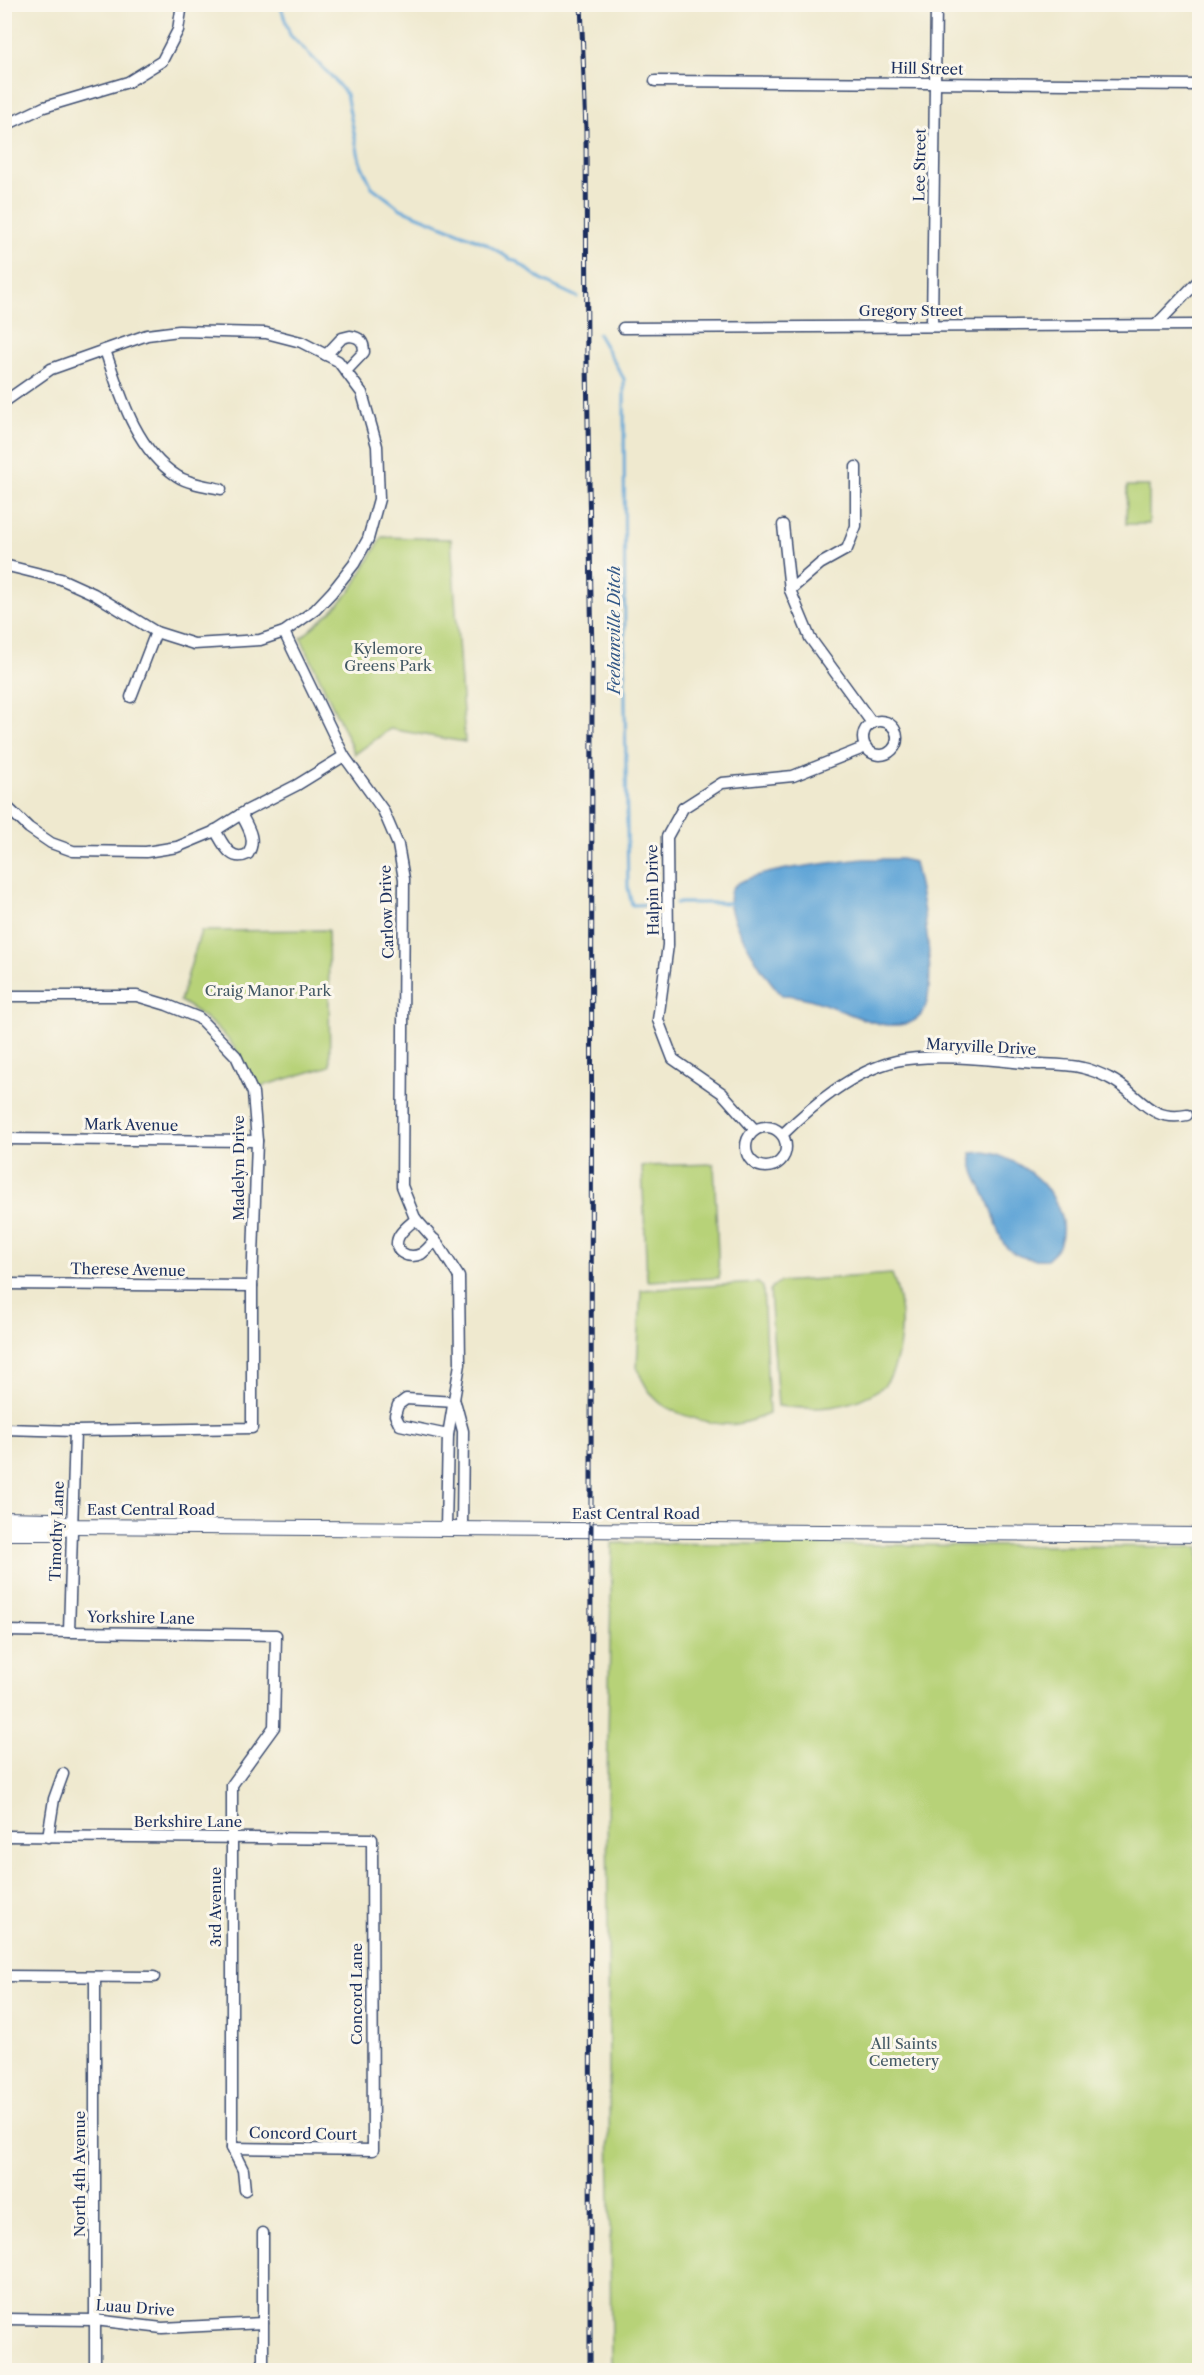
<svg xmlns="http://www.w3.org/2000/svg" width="1204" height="2375" viewBox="0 0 1204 2375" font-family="'Libre Caslon Text',serif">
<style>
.green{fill:#b7d278;stroke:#69806b;stroke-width:1.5}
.water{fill:#62a6d7;stroke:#3e6a9a;stroke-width:1.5}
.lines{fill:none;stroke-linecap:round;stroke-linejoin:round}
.stream{stroke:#62a6d7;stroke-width:3}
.street-casing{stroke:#3b4b6f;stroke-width:13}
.secondary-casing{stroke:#3b4b6f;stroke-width:16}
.street{stroke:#fff;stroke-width:10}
.secondary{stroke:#fff;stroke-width:14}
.rail-casing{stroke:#1b2f5e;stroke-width:5}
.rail{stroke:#fbf7ec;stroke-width:3;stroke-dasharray:9;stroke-linecap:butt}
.labels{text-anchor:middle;stroke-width:6;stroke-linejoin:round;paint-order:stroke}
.street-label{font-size:15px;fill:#1b2f5e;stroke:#fbf7ec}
.park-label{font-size:15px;fill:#425864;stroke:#fbf7ec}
.water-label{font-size:16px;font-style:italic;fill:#345988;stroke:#fbf7ec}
</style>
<rect width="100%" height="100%" fill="#fbf7ec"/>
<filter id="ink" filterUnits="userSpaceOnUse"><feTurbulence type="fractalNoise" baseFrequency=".0167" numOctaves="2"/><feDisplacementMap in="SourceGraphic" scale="12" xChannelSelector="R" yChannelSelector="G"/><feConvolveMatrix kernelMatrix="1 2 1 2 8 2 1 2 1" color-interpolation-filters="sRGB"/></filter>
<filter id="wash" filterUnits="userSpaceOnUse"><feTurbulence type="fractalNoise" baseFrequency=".008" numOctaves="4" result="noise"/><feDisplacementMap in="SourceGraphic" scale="24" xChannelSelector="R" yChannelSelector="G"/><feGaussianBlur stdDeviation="1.35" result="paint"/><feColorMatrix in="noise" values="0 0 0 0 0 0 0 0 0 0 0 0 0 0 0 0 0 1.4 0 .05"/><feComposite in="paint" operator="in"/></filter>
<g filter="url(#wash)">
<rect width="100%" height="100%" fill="#efe9cf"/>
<g class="green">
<polygon points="1127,486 1149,486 1149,524 1126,524"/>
<polygon points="382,537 451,539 465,742 390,729 355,754 301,638 336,607 352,589"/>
<path d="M328 930 330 1066 256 1088C239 1046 219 1024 180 1001L201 931Z"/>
<polygon points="714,1164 719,1278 647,1281 642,1166"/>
<path d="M892 1274C901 1297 903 1318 900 1342 898 1356 893 1379 881 1388 851 1410 813 1410 778 1406L770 1291 772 1287 780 1282Z"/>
<path d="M758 1283 763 1287 769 1414C759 1418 748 1422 737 1424 717 1427 676 1415 660 1403 649 1394 642 1381 637 1367L641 1290Z"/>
<polygon points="612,1543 1199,1547 1199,2370 611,2370 607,1785"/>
</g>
<g class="water">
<path d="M864 859H901L914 862C921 892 941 989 921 1015 914 1024 898 1026 887 1025 851 1020 819 995 782 995 766 978 755 959 743 938 736 925 725 905 731 890 740 870 841 862 864 859Z"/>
<path d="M985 1152C1024 1158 1076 1201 1059 1246 1057 1251 1051 1255 1047 1259 996 1262 1001 1232 986 1197 978 1180 972 1173 971 1153Z"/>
</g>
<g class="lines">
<g class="stream">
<polyline points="280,4 290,35 332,77 346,94 360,162 372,187 401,209 485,243 510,259 515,260 543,281 577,297"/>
<polyline points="598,334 624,379 625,706 628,888 632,905 659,904"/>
<polyline points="676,903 729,903"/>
</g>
</g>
</g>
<g filter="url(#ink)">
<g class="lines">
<g class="street-casing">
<g id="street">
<polyline points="655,81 1200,85"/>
<polyline points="4,126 44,107 128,82 162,61 178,30 182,4"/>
<polyline points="1157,324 1200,279"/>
<polyline points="932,326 936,4"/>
<polyline points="623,328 1200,325"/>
<path d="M105 350C120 394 135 449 177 476 189 484 208 486 221 489"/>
<path d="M326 355 342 338 350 336C360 337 364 342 364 352L346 371"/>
<polyline points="4,402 51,369 147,335 179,331 266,333 301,342 338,361 362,393 377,446 379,499 368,539 354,564 332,592 315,610 284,632 260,640 194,644 156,632 94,594 61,579 4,565"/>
<polyline points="783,525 790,590 810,638 872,723"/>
<polyline points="790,590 820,564 847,549 856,526 856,467"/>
<polyline points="284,632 344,756 383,810 398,845 404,879 402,1186 415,1218 438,1244 459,1277 460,1364 448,1435 446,1528"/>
<polyline points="131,697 156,632"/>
<circle cx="880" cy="738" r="17"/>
<polyline points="4,804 29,828 51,843 73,851 146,852 177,847 213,832 246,811 297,785 344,756"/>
<path d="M215 830C223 843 230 863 248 854 257 840 248 827 241 814"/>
<polyline points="4,996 137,996 167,1005 199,1018 236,1056 253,1093 257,1141 252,1286 252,1428 75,1431 4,1429"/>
<circle cx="766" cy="1147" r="20"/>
<polyline points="755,1130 722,1093 673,1059 658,1020 668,945 667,837 683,808 722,783 793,776 866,747"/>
<path d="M783 1134C814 1104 853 1071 896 1061 930 1053 989 1059 1024 1063 1043 1065 1064 1063 1083 1068 1092 1070 1101 1074 1109 1078 1139 1092 1148 1123 1187 1115"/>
<polyline points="4,1139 257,1141"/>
<path d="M416 1219C410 1224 403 1229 399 1236 391 1251 408 1260 421 1254 427 1250 431 1245 435 1240"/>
<polyline points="4,1284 252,1286"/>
<polyline points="456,1405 463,1431 462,1529"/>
<polyline points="448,1435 400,1425 395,1415 398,1405 406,1399 455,1402"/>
<polyline points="4,1631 276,1635 274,1727 232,1785 232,2148 243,2170 245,2190"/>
<polyline points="69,1632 75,1431"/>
<polyline points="4,1836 372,1839 373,2150 232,2148"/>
<polyline points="48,1837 54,1799 63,1774"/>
<polyline points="4,1976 154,1977"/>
<polyline points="263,2233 263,2370"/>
<polyline points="4,2319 95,2320 162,2328 263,2323"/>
<polyline points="95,2370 95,1977"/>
</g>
</g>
<g class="secondary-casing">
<g id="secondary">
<polyline points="4,1519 51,1520 73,1526 1200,1535"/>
<polyline points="4,1533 51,1533 73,1526"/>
</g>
</g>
<use href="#street" class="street"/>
<use href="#secondary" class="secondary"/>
<g class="rail-casing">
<polyline id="rail" points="581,4 586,130 587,364 592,658 590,2370"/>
</g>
<use href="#rail" class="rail"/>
</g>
</g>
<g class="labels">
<g class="street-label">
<text transform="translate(927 69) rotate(1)" y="5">Hill Street</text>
<text transform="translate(920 165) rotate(-89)" y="5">Lee Street</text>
<text x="911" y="316">Gregory Street</text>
<text transform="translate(653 890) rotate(-91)" y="5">Halpin Drive</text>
<text transform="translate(387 912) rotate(-92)" y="5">Carlow Drive</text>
<text transform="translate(981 1047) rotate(3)" y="5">Maryville Drive</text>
<text transform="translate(131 1125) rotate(1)" y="5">Mark Avenue</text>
<text transform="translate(239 1168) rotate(-90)" y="5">Madelyn Drive</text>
<text transform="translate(128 1270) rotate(1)" y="5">Therese Avenue</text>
<text x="151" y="1515">East Central Road</text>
<text x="636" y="1519">East Central Road</text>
<text transform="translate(57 1531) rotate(-88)" y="5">Timothy Lane</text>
<text transform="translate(141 1618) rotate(1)" y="5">Yorkshire Lane</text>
<text x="188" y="1827">Berkshire Lane</text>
<text transform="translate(216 1907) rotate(-90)" y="5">3rd Avenue</text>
<text transform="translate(357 1994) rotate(-90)" y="5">Concord Lane</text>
<text transform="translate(303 2134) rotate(1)" y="5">Concord Court</text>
<text transform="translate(80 2174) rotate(-90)" y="5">North 4th Avenue</text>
<text transform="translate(135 2308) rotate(4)" y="5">Luau Drive</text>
</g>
<g class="park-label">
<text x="388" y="654">Kylemore<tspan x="388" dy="17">Greens Park</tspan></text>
<text x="268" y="996">Craig Manor Park</text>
<text x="904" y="2049">All Saints<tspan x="904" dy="17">Cemetery</tspan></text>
</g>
<g class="water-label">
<text transform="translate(614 630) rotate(-90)" y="6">Feehanville Ditch</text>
</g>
</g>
<rect width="1204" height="2375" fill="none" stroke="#fbf7ec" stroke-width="24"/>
</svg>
